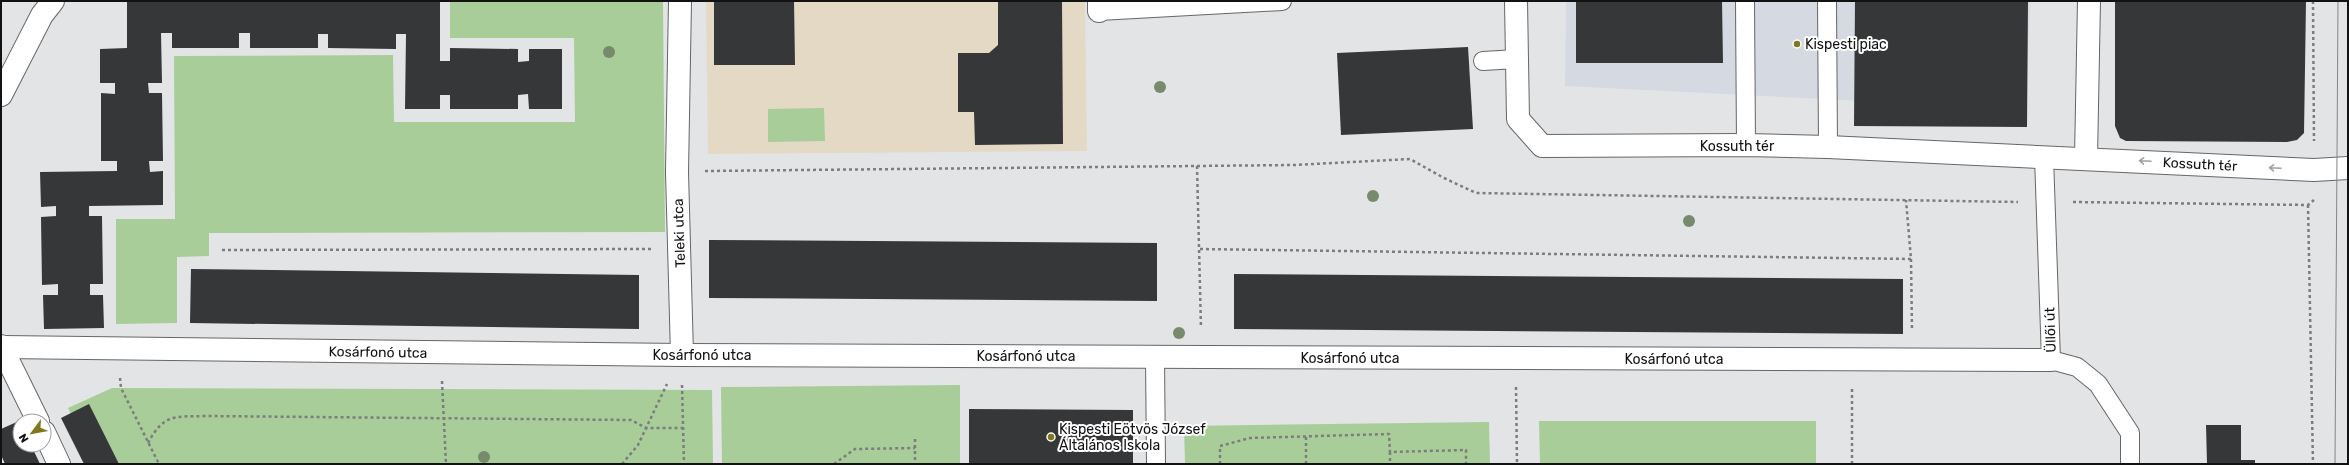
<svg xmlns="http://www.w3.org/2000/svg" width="2349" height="465" viewBox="0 0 2349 465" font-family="Rubik,sans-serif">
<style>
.built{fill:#d4d9e2}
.education{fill:#e4d9c5}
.green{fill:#a8cd98}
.building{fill:#363738}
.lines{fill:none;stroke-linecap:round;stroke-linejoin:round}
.lane-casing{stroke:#656668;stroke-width:20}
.street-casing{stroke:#656668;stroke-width:24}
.path{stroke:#7c7d7e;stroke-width:2.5;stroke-dasharray:3 3;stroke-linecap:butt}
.lane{stroke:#fff;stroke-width:18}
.street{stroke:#fff;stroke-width:22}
.tram{stroke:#858587;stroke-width:1}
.tree{fill:#778b6c}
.oneway{stroke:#a0a0a1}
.poi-dot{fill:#80781c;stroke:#fff;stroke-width:1.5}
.labels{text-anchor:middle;stroke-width:4;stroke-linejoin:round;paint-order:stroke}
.poi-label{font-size:14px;fill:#121213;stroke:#fff;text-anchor:start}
.street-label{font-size:14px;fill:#121213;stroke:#fff}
</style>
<rect width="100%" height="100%" fill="#e3e4e6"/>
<polygon class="built" points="1566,1 2030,1 2026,109 1565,86"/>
<polygon class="education" points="706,1 1085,1 1087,151 708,154"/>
<g class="green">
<polygon points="450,1 663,1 665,232 209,233 209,256 177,257 177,323 116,324 116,219 175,219 174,56 393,55 394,122 575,122 574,38 450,38"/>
<polygon points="824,108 825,141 768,142 768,109"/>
<polygon points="960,385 960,464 722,464 721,387"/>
<polygon points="112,388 712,390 713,464 96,464 68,408"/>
<polygon points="1539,421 1816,421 1816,464 1540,464"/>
<polygon points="1489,422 1490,464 1185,464 1184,426"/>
</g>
<g class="building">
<polygon points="127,1 440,1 440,61 450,61 450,48 518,49 518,62 529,61 529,49 562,49 562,109 529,109 528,94 518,95 518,109 450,109 450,95 440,95 440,109 405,109 406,34 396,34 396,49 328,48 328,34 318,34 318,48 250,48 250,33 239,33 239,48 172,48 172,33 161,33 162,83 148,83 149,93 162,93 163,161 149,161 150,172 163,171 163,205 89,206 89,216 102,216 103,284 90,284 90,295 103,295 104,328 44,329 43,295 58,295 58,284 42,285 41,217 56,216 56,206 41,207 40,172 117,171 117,161 101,161 101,93 115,94 115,83 100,83 100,49 127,48"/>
<polygon points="714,1 794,1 795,65 714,65"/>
<polygon points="998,1 1062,1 1063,144 975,145 974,112 958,112 958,53 989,53 998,45"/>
<polygon points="1576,1 1722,1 1723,63 1576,63"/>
<polygon points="1855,1 2028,1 2027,127 1854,126"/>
<polygon points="2115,1 2306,1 2304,133 2297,140 2287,142 2126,141 2120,138 2115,126"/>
<polygon points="1468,47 1473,129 1341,135 1337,53"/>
<polygon points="709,240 1157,243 1157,301 709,298"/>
<polygon points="191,269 639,275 639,329 190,323"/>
<polygon points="1234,274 1903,279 1903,334 1234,329"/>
<polygon points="89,404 119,464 84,464 61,418"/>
<polygon points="969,409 1133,410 1133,464 969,464"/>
<polygon points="19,421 20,445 31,445 40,464 5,464 1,455 1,429"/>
<polygon points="2206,425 2241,425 2241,460 2255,460 2255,464 2207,464"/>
</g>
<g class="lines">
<g class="lane-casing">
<g id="lane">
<polyline points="1745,1 1746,145"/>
<polyline points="1827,1 1828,147"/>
<polyline points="1099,11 1282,1"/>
<polyline points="1483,61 1517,59"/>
<polyline points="2044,157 2051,360 2077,367 2098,384 2130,433 2130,464"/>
<polyline points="1155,357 1156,464"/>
</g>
</g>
<g class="street-casing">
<g id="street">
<polyline points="680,1 677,172 682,355"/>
<polyline points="1516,1 1518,119 1542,146 1746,145 1828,147 2314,170 2348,168"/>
<polyline points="1099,11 1099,1"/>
<polyline points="1,95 42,15 53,1"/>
<polyline points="2086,158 2089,1"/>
<polyline points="1,346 38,421"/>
<polyline points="2,347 682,355 2051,360"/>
<polyline points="44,432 59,464"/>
</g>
</g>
<g class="path">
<polyline points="2313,1 2314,141"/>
<polyline points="1197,166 1201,328"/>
<polyline points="705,171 1294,165 1410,159 1444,178 1476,193 2018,202"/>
<polyline points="2073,202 2308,205 2314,200"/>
<polyline points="2308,205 2313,464"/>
<polyline points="1200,249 1911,259 1906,200"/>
<polyline points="222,250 651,249"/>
<polyline points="1911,259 1912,330"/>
<polyline points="120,378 121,388 159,464"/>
<polyline points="442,381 446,464"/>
<polyline points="682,385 684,464"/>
<polyline points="1516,387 1517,464"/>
<polyline points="1852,389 1852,464"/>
<polyline points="1306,437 1306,464"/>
<polyline points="915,439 915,464"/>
<path d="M148 443C164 413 175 417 206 416L631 420 646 428H683"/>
<polyline points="1390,452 1390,464"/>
<polyline points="622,464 638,445 667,384"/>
<polyline points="834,464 855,449 915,448"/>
<polyline points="1220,464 1220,446 1250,438 1389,434 1390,452 1466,450 1466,464"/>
</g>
<use href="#lane" class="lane"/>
<use href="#street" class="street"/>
<polyline class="tram" points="2335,464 2338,1"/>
</g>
<g class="tree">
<circle cx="609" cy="52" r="6"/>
<circle cx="1160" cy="87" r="6"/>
<circle cx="1373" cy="196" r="6"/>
<circle cx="1689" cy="221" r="6"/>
<circle cx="1179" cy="333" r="6"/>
<circle cx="484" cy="457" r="6"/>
</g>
<defs><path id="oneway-shaft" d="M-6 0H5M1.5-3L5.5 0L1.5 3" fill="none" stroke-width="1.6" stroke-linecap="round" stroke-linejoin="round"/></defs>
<g class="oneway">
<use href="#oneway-shaft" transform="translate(2145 161) rotate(-177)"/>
<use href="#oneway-shaft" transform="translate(2275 168) rotate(-177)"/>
</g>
<g class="poi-dot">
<circle cx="1797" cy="44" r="4"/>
<circle cx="1051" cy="437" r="4"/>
</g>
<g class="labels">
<g class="poi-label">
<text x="1805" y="49">Kispesti piac</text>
<text x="1059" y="434">Kispesti Eötvös József<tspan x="1059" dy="16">Általános Iskola</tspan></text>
</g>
<g class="street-label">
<text x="1737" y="151">Kossuth tér</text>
<text transform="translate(2200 164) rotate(3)" y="5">Kossuth tér</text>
<text transform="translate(679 233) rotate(-92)" y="5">Teleki utca</text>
<text transform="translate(2050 330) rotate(-92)" y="5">Üllői út</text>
<text transform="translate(378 352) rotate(1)" y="5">Kosárfonó utca</text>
<text x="702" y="360">Kosárfonó utca</text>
<text x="1026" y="361">Kosárfonó utca</text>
<text x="1350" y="363">Kosárfonó utca</text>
<text x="1674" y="364">Kosárfonó utca</text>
</g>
</g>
<rect width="2349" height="465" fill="none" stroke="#121213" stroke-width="4"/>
<g transform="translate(32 433) rotate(238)"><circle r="19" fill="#ffffff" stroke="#a0a0a1"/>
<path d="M0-3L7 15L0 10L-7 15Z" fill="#80781c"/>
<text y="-6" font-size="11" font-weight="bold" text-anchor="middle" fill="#121213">N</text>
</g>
</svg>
